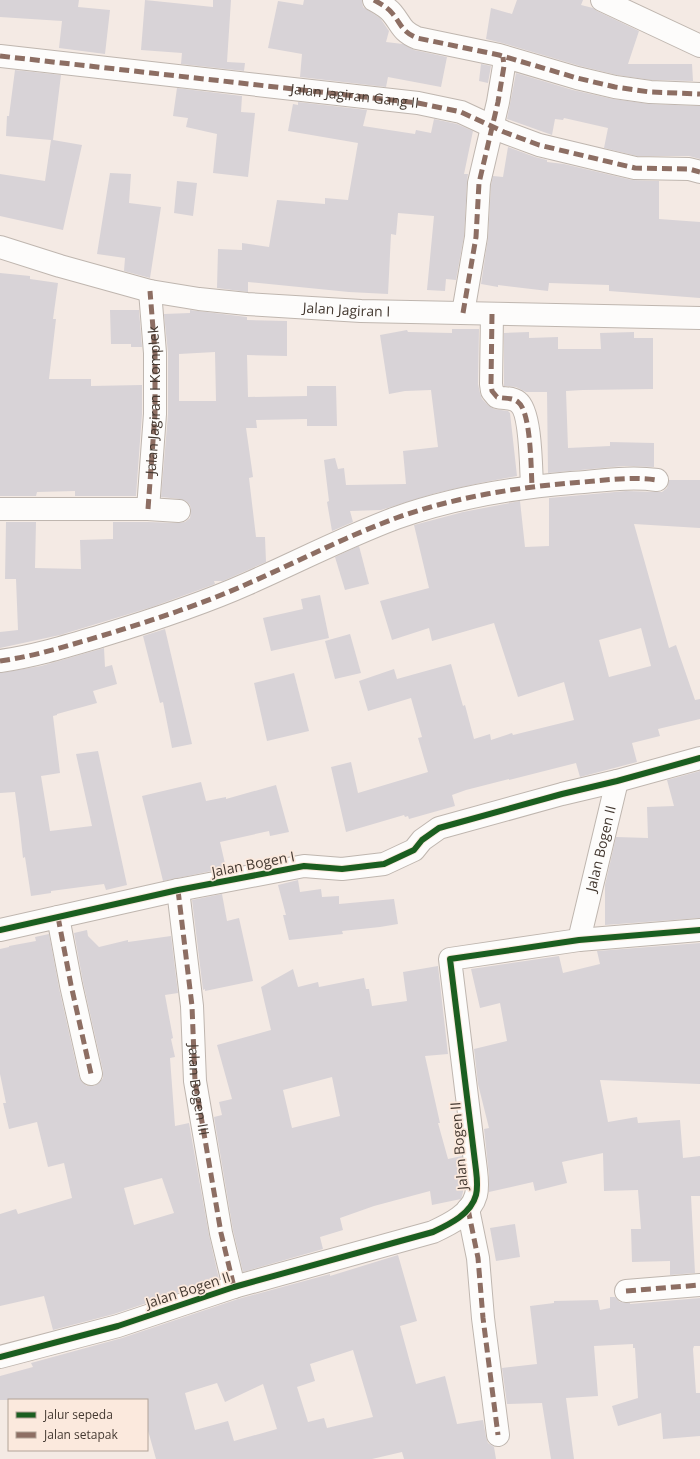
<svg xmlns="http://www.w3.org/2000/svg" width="700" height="1459" viewBox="0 0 700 1459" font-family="'Open Sans',sans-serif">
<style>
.building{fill:#d8d3d7;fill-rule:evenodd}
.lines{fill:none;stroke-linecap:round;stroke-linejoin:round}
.minor-casing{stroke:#bfb6af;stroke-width:24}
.minor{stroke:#fdfcfb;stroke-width:22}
.quiet{stroke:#8d6e63;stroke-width:5;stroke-dasharray:10 5;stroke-linecap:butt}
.cycleway-casing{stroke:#fbe9dd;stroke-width:8}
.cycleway{stroke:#1b5e20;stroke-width:6}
.labels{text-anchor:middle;stroke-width:3.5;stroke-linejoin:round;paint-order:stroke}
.street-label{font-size:14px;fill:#443931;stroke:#fbe9dd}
</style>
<rect width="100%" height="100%" fill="#f4eae4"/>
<g class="building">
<polygon points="0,0 79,0 78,7 110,10 105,54 59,48 62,21 0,17"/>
<polygon points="145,0 213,7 213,0 231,0 227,62 245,63 244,71 181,64 182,53 141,50"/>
<polygon points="304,0 362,0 363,7 380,18 389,31 386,42 403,44 414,50 447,57 441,87 388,77 386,87 300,77 302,54 268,48 278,1 303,5"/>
<polygon points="517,0 583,0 581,5 593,8 597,11 639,31 628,64 692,64 693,81 651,80 617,75 580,66 502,43 486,39 491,8 512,14"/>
<polygon points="481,64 491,66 488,83 479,81"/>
<polygon points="15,70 61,75 53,140 82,145 63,230 0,216 0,174 45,181 51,140 6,136 7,116 9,116"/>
<polygon points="516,73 573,90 613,99 649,104 700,106 700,159 689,156 637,156 604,148 608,128 564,118 563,120 555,119 552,135 507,119"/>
<polygon points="177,88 242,96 241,112 255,113 248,177 213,173 217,134 186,127 188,118 173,116"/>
<polygon points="298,102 367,110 363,126 415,134 416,130 431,133 434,119 457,124 473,131 464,174 468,174 467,182 464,236 456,280 446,279 445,291 427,290 434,216 398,213 396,235 391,234 388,294 349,292 248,282 248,292 217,288 218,249 242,250 242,243 269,247 277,200 325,204 325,198 348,200 358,143 288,131 293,104 298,105"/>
<polygon points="508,147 535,157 547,160 547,162 564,164 632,180 659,181 659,219 700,222 700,298 609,291 609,285 549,283 548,291 498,285 498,287 481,284 488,238 491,185 493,176 503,177"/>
<polygon points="110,173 131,174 129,203 161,207 150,278 124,271 125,258 97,254"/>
<polygon points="177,181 197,183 193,216 174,213"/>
<polygon points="0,273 30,276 30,279 58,283 53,319 56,319 49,379 91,379 91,386 142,385 142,414 136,496 75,496 75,491 37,492 36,496 0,496"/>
<polygon points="110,310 139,310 142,347 131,347 131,344 111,344"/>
<path d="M190 310 247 317V320L287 321V356L247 355 248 397 307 396V386H336L337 426H307V419L256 420 257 428H246L253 477 249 478 256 537H265L266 562 223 581H214L215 584 207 587 152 607 60 635 0 648V632L18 630 16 579H5L6 522H36L35 568 81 569 80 540 113 539V522H148L178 523 185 522 190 518 191 511 190 505 186 501 180 499 161 497 168 414V353L164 314 190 313ZM215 352 216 401H179V354Z"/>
<polygon points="452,329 479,329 478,384 480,393 482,399 488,405 494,409 508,411 510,413 517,476 480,483 436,493 381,510 350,511 353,522 332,531 327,502 329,501 324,460 335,458 338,469 344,468 346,485 406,484 403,451 438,447 431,390 405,391 389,394 380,335 407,330 408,332 452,333"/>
<polygon points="529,332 529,338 558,337 558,349 601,349 600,333 634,332 634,338 653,338 653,389 583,390 566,391 568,448 610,446 610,442 654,443 654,467 624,466 548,473 547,392 526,392 516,387 504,386 504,333"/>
<path d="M669 480H700V528L634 524 669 648 676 645 695 700 700 699V719L658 729 660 736 632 743 637 762 580 777 576 763 509 780V779L466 790 452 795 455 806 409 819 408 816 405 817 404 815 346 832 331 767 351 762 358 793 428 772 418 738 422 737 411 698 368 711 359 681 394 669 397 679 451 664 463 706 465 705 474 739 490 734 491 740 512 733 513 735 574 720 564 682 518 697 494 623 432 641 429 628 392 640 380 601 429 588 414 525 463 512 520 501 525 547 549 546V498L626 491 656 492H662L667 488ZM641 628 651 666 609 677 599 640Z"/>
<polygon points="359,546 369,584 345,590 335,557"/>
<polygon points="320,595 329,638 271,651 263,618 303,609 301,599"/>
<polygon points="165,629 192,744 172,748 163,702 160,703 143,636"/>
<polygon points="350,634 361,673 335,679 325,641"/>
<polygon points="104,648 105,667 112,665 117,684 93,691 97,703 57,714 57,715 53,716 60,773 41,776 50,831 92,826 76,754 98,751 127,885 106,890 104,884 51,891 51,893 31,896 25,857 23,858 19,821 15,792 0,793 0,673 41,666"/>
<polygon points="294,673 309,731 267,741 254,683"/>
<polygon points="700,771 700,918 605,925 605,885 616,837 648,838 647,807 674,806 667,780"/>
<polygon points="201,782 206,801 226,797 226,799 276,785 289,832 270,836 269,831 220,842 226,868 163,881 142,796"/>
<polygon points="298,880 300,892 321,889 322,897 339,896 339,904 394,899 398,924 380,927 342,931 343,934 289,940 283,915 286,915 278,885"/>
<polygon points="222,894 227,921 239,918 253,981 205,991 205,989 203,990 192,900"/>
<path d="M87 930 88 936 99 947 128 940V942L171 936 178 993 165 995 173 1038 171 1039 175 1057 170 1058 175 1126 189 1123 209 1235 219 1279 114 1314 53 1330 44 1296 0 1306V1214L16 1209 18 1214 72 1198 64 1163 48 1167 37 1122 9 1129 3 1103H6L0 1074V949L9 947V946L36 941 35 937 49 934 59 988 79 1077 82 1082 87 1086H94L99 1083 103 1078V1071L83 982 74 933ZM162 1178 174 1213 134 1225 124 1188Z"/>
<polygon points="700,943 700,1084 600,1080 608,1122 637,1117 638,1123 680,1120 683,1158 700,1156 700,1196 691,1196 695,1273 670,1275 670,1261 632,1262 631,1229 641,1229 638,1190 604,1191 603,1153 562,1162 567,1183 535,1191 533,1182 489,1192 489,1175 484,1129 489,1128 478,1084 474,1049 507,1041 500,1003 480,1008 471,969 559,956 563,973 600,964 597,951"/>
<path d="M438 966 448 1054 425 1056 440 1123H438L448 1159 462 1156 465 1183 462 1196 461 1199 432 1205 430 1191 374 1206 340 1218 343 1230 320 1237 323 1249 243 1272 233 1230 214 1117 222 1115 219 1102 232 1099 217 1045 271 1030 261 987 293 969 298 987 318 982 319 987 364 978 366 989H369L372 1006 407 1001 403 972ZM332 1077 340 1116 292 1128 283 1090Z"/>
<polygon points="515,1224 520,1257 496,1261 490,1228"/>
<path d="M398 1255 417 1321 400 1326 416 1384 445 1376 457 1424 483 1420 486 1437 488 1443 494 1447 496 1459H404L402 1452 372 1459H156L147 1427V1400H0V1376L33 1367 31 1363 122 1338 238 1299 330 1274V1276ZM353 1350 373 1417 327 1428 324 1418 308 1422 297 1387 315 1381 310 1364ZM217 1383 225 1402 263 1384 277 1429 234 1441 228 1421 195 1430 185 1393Z"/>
<polygon points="610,1297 615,1297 620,1302 630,1303 630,1304 700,1298 700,1346 694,1346 693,1349 696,1393 700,1393 700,1436 663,1439 661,1413 618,1426 612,1406 638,1398 635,1348 633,1348 633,1344 594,1346 598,1396 566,1398 574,1459 551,1459 542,1403 507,1404 502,1368 537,1364 530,1306 554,1303 554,1301 598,1300 600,1310 610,1308"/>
</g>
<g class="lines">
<g class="minor-casing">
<g id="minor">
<path d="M374 0C381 4 387 7 392 13 402 25 401 31 417 38L499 55 577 78 615 87 650 92 700 94"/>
<polyline points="602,0 700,46"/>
<path id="s1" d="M0 56 418 103 461 112 504 132 539 145 614 163 635 168 689 169 700 172"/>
<path id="s2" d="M0 247 60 266 150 291 199 299 247 304 361 311 700 318"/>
<polyline points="463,313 476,237 479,183 498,102 504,66 503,57"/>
<path d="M492 314 491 384 492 391 497 397C504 399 512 397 518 402 531 411 531 469 532 486"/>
<polyline points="0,509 148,509 179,511"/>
<polyline points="148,509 155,414 155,353 150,291"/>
<path d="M0 661C35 656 67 646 101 636 150 621 200 605 247 584 297 562 345 537 396 518 452 498 512 488 571 483 600 481 629 476 657 480"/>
<path id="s3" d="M178 890 192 1006 195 1081 221 1233 234 1287"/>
<polyline points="58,917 71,985 91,1074"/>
<polyline points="0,930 178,890 304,866 342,869 384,864 414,850 422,840 439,828 562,794 617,781 700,758"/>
<path id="s4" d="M579 940 617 781"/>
<polyline points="468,1209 478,1258 483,1318 498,1435"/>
<polyline points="626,1291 700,1285"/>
<path d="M0 1357 118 1326 234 1287 433 1232C450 1224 471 1214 476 1195 478 1187 477 1178 476 1170L450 959 579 940 700 930"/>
</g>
</g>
<use href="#minor" class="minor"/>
<g class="quiet">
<path d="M374 0C381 4 387 7 392 13 402 25 401 31 417 38L499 55 577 78 615 87 650 92 700 94"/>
<polyline points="0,56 418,103 461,112 504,132 539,145 614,163 635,168 689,169 700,172"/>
<polyline points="463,313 476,237 479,183 498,102 504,66 503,57"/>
<path d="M492 314 491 384 492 391 497 397C504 399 512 397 518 402 531 411 531 469 532 486"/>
<path id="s5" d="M148 509 155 414V353L150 291"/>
<path d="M0 661C35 656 67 646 101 636 150 621 200 605 247 584 297 562 345 537 396 518 452 498 512 488 571 483 600 481 629 476 657 480"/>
<polyline points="178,890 192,1006 195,1081 221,1233 234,1287"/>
<polyline points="58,917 71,985 91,1074"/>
<polyline points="468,1209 478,1258 483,1318 498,1435"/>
<polyline points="626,1291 700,1285"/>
</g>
<g class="cycleway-casing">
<g id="cycleway">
<polyline points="0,930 178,890 304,866 342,869 384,864 414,850 422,840 439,828 562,794 617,781 700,758"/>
<path d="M0 1357 118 1326 234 1287 433 1232C450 1224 471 1214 476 1195 478 1187 477 1178 476 1170L450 959 579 940 700 930"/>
</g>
</g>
<use href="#cycleway" class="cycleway"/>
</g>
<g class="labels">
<g class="street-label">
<text dy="5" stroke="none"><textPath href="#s1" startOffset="357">Jalan Jagiran Gang II</textPath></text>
<text dy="5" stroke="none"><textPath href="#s2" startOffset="354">Jalan Jagiran I</textPath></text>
<text dy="5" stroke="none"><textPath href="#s5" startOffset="109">Jalan Jagiran I Komplek</textPath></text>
<text dy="5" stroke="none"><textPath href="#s4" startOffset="94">Jalan Bogen II</textPath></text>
<text transform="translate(253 864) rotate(-11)" y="5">Jalan Bogen I</text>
<text dy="5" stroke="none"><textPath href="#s3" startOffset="201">Jalan Bogen III</textPath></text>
<text transform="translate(459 1146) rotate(-95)" y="5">Jalan Bogen II</text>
<text transform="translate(188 1290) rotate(-18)" y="5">Jalan Bogen II</text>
</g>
</g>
<rect x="8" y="1399" width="140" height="52" fill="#fbe9dd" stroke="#b2a398"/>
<rect x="16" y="1412" width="20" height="6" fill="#1b5e20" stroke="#b2a398"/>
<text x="44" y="1419" font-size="12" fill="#443931">Jalur sepeda</text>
<rect x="16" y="1432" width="20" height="6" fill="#8d6e63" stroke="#b2a398"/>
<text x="44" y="1439" font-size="12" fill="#443931">Jalan setapak</text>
</svg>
